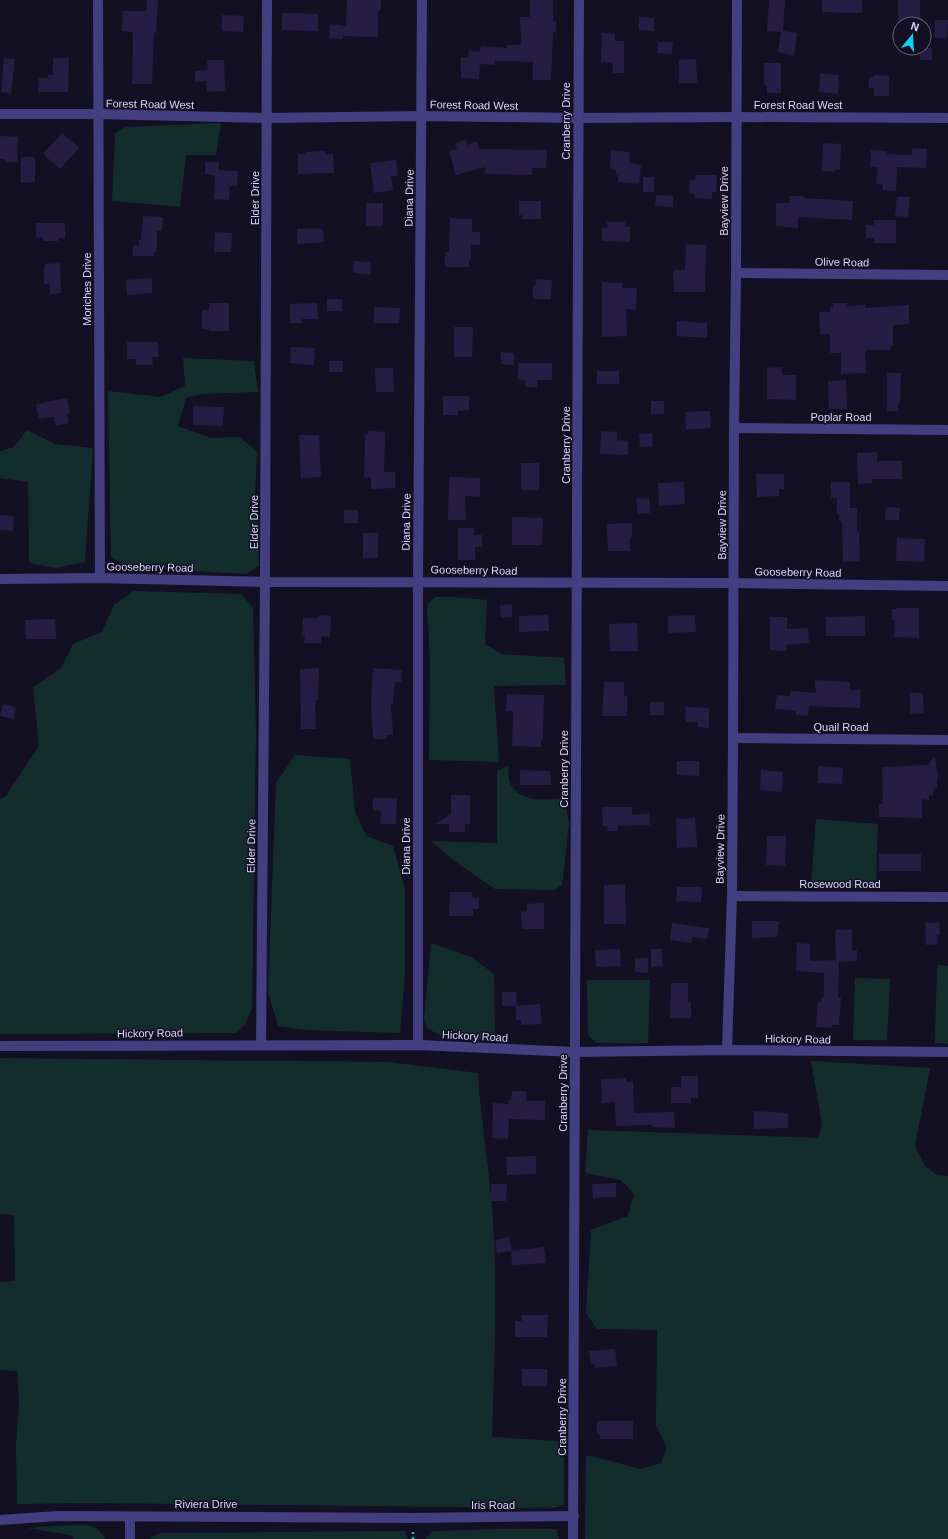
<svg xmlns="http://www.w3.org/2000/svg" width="948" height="1539" viewBox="0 0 948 1539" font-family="Arial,sans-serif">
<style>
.green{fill:#132d2d}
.building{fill:#261d44}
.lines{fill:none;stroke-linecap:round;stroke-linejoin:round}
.path{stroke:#37afac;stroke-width:2.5;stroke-dasharray:2 3;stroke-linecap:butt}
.minor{stroke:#433e80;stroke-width:10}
.labels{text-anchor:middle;stroke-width:3;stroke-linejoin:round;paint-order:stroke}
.street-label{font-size:11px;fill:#dbd5fc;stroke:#141024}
</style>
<rect width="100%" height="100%" fill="#141024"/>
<g class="green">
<polygon points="221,123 216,155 186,155 180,207 112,201 115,133 126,127"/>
<polygon points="183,358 254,361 258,392 202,394 186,398 178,426 211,438 239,437 257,451 255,500 259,566 246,574 127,567 111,557 108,391 161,397 185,386"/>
<polygon points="27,430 55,444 93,448 85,562 55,568 29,563 28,482 0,478 0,451 14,447"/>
<polygon points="134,591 241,594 253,608 256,731 252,1008 245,1024 236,1033 0,1034 0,799 6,796 39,746 33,687 61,668 73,644 102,632 114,605"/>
<polygon points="435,597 453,597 487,600 485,644 502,654 564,658 566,685 494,686 499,762 429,760 430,663 427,605"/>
<polygon points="295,755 350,759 355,812 366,836 393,846 405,889 405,975 400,1033 306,1030 278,1026 268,992 276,783"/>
<path d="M508 766C509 772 508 781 511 785 521 803 548 800 564 798L569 823 562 885 554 890 495 889 453 860 431 841 497 843V771Z"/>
<polygon points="816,819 878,824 876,886 811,884"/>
<polygon points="431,943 471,957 494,974 495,1042 443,1037 427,1028 424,1019"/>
<polygon points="937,965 948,966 948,1044 935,1043"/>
<polygon points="855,978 890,979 887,1040 853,1040"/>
<polygon points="587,980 650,980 648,1043 597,1043 588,1035"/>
<path d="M0 1058 388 1062 478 1073C481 1123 490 1172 493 1221 498 1293 494 1365 492 1437L557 1441 564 1449V1505L554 1508 86 1503 17 1504 16 1444 19 1403 17 1371 0 1370V1282L15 1281 14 1215 0 1214Z"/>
<polygon points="811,1061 930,1068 915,1146 925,1166 937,1175 948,1176 948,1539 585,1539 586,1455 641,1469 661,1463 667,1447 656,1425 657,1330 597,1329 586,1313 591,1230 628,1216 634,1194 621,1180 585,1173 588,1130 818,1138 822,1125"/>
<path d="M68 1525C84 1525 97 1522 105 1539H75L70 1535 27 1528Z"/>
<polygon points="499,1529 556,1529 559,1539 425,1539 432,1531"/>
<polygon points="404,1531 408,1539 149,1539 160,1533"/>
</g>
<g class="building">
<polygon points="147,0 158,0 156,33 154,33 152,84 132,84 133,32 122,31 123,11 146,11"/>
<polygon points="347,0 381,0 381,11 378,11 378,37 343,36 343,39 329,38 330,24 346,26"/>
<polygon points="530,0 553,0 553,21 556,21 556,32 553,32 551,80 533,80 533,62 495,61 495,65 480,64 479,79 461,78 461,57 468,58 469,51 480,52 481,46 507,48 507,45 521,45 520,17 530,17"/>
<polygon points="769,0 785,0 783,31 797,33 794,56 778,52 781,32 767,31"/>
<polygon points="822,0 862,0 862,13 822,12"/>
<polygon points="898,0 920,0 920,22 898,21"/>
<polygon points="282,13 318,14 318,31 282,30"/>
<polygon points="222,15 244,16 243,32 222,31"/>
<polygon points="639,17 654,18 654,31 639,30"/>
<polygon points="935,20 948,20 947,38 935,38"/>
<polygon points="602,33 615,34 615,41 624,41 624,73 613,73 613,63 601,62"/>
<polygon points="658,42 673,42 672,54 657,53"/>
<rect x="920" y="48" width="12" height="12"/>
<polygon points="4,58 15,59 11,93 1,92"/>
<polygon points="53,58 69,58 68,92 38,92 39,78 48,78 48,75 53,75"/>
<polygon points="696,59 697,83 679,83 679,60"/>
<polygon points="207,60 224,60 225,91 207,92 206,81 195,82 195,71 208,70"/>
<polygon points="764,63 781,63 781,93 767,93 767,85 764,85"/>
<polygon points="820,73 839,75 838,94 819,92"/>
<polygon points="874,75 889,76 889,96 874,96 874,88 869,88 869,77 874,77"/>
<polygon points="62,133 79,148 60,169 43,154"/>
<polygon points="0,136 18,137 17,162 5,162 5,159 0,159"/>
<polygon points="466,140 467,145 477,142 479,149 547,150 546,168 532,168 532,175 486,174 485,167 456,175 449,151 457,149 455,143"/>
<polygon points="823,143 841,144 840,170 834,170 834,172 822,171"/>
<polygon points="912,148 927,149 926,168 897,167 896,191 883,190 883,185 876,184 878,167 870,167 871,150 887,151 887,154 912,155"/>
<polygon points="611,150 630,152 629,163 641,165 639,184 618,182 618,175 616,175 616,170 610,169"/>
<polygon points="325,151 325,154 333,154 334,173 298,174 298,154 306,154 305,152"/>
<polygon points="21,157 35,157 35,182 21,183"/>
<polygon points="396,160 398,176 391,176 393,190 374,193 370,163"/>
<polygon points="205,162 219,162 219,170 238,171 237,186 230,186 229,200 214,199 215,175 205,174"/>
<polygon points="695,175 717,175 716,192 712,192 712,199 695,198 695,194 689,193 690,180 695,180"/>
<rect x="643" y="177" width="11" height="15"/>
<polygon points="656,195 673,196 673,207 655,206"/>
<polygon points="789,196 804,196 804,198 853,201 852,220 798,217 798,228 776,226 776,203 789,203"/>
<polygon points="897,197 910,197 908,217 895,216"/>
<polygon points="519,201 541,201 541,219 522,219 522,215 519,215"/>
<rect x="366" y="203" width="17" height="23"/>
<polygon points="143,216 163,217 162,231 157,231 157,252 154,252 154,256 133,256 133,245 139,245 139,240 141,240"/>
<polygon points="450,218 472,219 472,232 480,232 480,245 471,245 471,260 469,260 469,267 445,267 445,252 449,252"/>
<polygon points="874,220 896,220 896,243 874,243 874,238 866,238 866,225 874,225"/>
<polygon points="607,222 625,222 625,227 630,227 630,242 602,241 602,228 607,228"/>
<polygon points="36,223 65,223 65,238 58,238 58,241 43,241 43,238 36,237"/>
<polygon points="313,228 323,229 324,242 297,244 297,229"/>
<polygon points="215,232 232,233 231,252 214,252"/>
<polygon points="686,244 706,245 705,292 674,292 673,270 685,270"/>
<polygon points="354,261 371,262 370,275 353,273"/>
<polygon points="60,263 61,293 50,294 50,284 44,284 44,269 45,268 45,264"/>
<polygon points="152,278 152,293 127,295 126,280"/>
<polygon points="536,279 552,280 551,299 533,299 533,285 536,286"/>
<polygon points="602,282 623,283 622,288 637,288 636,310 626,309 627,336 602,337"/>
<rect x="327" y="299" width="15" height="12"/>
<polygon points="209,303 229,303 229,331 209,331 209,329 202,329 202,310 209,310"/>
<polygon points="317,303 318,319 302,319 302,323 290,323 290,304"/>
<polygon points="833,303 847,303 847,306 865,305 865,308 909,305 909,324 893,325 893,346 891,346 891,350 865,350 866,373 841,374 841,353 830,353 830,334 820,334 819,312 830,312 830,307 833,307"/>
<polygon points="374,307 400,308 399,323 374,323"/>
<polygon points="677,321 707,323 707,338 677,336"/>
<polygon points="454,327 473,327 472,357 454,357"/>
<polygon points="127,342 158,342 159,357 152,357 153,365 136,365 136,359 127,359"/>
<polygon points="291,347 315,348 314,365 290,363"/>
<polygon points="501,352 514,353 514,365 501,364"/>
<rect x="329" y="361" width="14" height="11"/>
<polygon points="518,363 552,363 552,380 537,380 537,387 525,387 525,380 518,379"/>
<polygon points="782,367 782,375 796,375 796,400 767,399 767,368"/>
<polygon points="375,368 393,368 394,392 376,392"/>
<rect x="597" y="371" width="22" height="13"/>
<polygon points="887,373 901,373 900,403 898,403 898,411 887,411"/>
<polygon points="846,380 847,409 829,409 828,381"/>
<polygon points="443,396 469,396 469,410 458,411 458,415 443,415"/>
<polygon points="67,398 70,413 67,414 69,423 56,426 54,417 39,419 36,404"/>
<rect x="651" y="401" width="13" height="13"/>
<polygon points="193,406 224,407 223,426 193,425"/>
<polygon points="710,411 711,428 686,430 685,412"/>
<polygon points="368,431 385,432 384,472 395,472 395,488 371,489 371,478 364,477 365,435 368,435"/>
<polygon points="601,431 617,432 617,440 628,441 628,455 600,454"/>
<polygon points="652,433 653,446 640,447 639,434"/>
<polygon points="299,435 319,435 321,477 301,478"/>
<polygon points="877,452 877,461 902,461 902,479 872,479 872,483 858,484 857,453"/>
<rect x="521" y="463" width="18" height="27"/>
<polygon points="756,474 784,474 784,489 779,489 779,496 757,497"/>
<polygon points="449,477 480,478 480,497 465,496 466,520 448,520"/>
<polygon points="684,482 685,504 659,506 658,483"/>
<polygon points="831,482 850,482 850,508 857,508 857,532 859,532 860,561 843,562 842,521 839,521 839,514 837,514 837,498 831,498"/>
<polygon points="649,498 650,513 638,514 636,499"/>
<polygon points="886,507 900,508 899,520 885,520"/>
<rect x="344" y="510" width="14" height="13"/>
<polygon points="0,515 14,516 13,531 0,530"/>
<polygon points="512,517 543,518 542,545 512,545"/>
<polygon points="632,523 632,537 630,537 630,551 608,551 607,524"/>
<polygon points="458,528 474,528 474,535 482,535 482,547 475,547 475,560 458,560"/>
<rect x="363" y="533" width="15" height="25"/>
<polygon points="897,538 925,539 924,562 896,561"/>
<polygon points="512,604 512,617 501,618 500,605"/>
<polygon points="897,608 919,608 919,638 894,637 895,620 892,620 892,609 897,609"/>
<polygon points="319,615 331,616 330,637 321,636 321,643 304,643 305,635 302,636 303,618 319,618"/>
<polygon points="548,615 549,631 519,632 519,616"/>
<polygon points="695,615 696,632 668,633 668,616"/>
<polygon points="865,616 865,636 826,636 826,617"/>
<polygon points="770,617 787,617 787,629 808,628 809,643 787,645 786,651 770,650"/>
<polygon points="55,619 56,639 26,639 25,620"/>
<polygon points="637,623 638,651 610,651 609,624"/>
<polygon points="319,668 318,700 315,700 316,729 301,729 300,669"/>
<polygon points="373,668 402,670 401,682 395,682 393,704 391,704 393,735 386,735 387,739 373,739 371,706"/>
<polygon points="815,680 850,682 849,690 861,690 860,708 809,706 808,716 796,715 796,711 775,709 777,695 790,696 791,691 816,693"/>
<polygon points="604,682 624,682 624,696 627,696 627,716 602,716"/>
<polygon points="910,693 923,693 924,713 910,714"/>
<polygon points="507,694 544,695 543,740 541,740 541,747 512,746 513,711 506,711"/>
<rect x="650" y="702" width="14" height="13"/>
<polygon points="3,704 16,707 14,719 0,716"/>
<polygon points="685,707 709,708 709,728 698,727 697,722 686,722"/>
<polygon points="935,756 937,772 939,775 937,779 937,788 934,787 933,796 929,795 929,800 922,799 922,818 879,817 879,804 883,804 882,767 928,765"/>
<polygon points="677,761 699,761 699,776 677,775"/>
<polygon points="818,766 843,768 842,784 818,783"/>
<polygon points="520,770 550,771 551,785 520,785"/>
<polygon points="761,770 783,772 782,792 760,790"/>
<polygon points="451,795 470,795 470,824 465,824 465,832 449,832 449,824 435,824 451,814"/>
<polygon points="373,798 397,798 396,824 380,824 381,811 373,810"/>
<polygon points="602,807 632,807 632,815 649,813 650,825 618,826 618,831 608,831 607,826 603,826"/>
<polygon points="695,818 697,847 677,848 676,819"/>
<polygon points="767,836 786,836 785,866 766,865"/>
<rect x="879" y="854" width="42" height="17"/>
<polygon points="625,884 626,924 604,924 604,885"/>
<polygon points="677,887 702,887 701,902 676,901"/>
<polygon points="450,892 472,892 472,898 479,898 479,909 473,909 473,916 449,916"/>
<polygon points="544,903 544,929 522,929 521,912 527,911 527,904"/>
<polygon points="752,921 779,921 777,937 752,938"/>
<polygon points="939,922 940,935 937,935 938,944 926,945 925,923"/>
<polygon points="672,923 709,928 707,939 692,937 692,943 670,940"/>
<polygon points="852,929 852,951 857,950 857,961 839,962 838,998 841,998 839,1025 832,1025 832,1028 816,1027 818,1003 821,1003 822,997 824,997 824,973 796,971 797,943 810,944 810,961 836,960 835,933 836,933 836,930"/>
<polygon points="620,949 621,966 596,967 595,950"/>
<polygon points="651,949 662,949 663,966 651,967"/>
<polygon points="635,958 648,958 648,973 635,972"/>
<polygon points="671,983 688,983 688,1002 691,1002 691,1018 670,1018"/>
<polygon points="502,992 516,992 517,1006 540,1004 542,1024 521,1025 521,1020 516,1020 516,1006 502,1006"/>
<polygon points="681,1076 698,1076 698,1098 691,1098 691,1103 671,1103 671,1087 681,1087"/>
<polygon points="626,1078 626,1082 633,1082 634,1113 674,1112 675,1128 652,1127 652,1125 616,1126 615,1102 602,1103 601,1079"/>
<polygon points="512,1091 526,1091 526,1101 545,1101 545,1120 509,1119 508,1139 492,1138 493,1103 508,1104 508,1100 511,1100"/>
<polygon points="754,1111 788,1113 788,1128 754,1129"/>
<polygon points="536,1156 536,1174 507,1175 506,1157"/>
<polygon points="616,1183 616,1197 593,1198 592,1184"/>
<polygon points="491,1184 507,1184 506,1201 491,1201"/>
<polygon points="509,1237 512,1251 497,1253 495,1240"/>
<polygon points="544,1247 546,1263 512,1265 511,1251"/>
<polygon points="521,1315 548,1315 547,1337 515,1337 515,1321 522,1321"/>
<polygon points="615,1349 617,1366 595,1368 595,1364 591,1364 589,1351"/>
<rect x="522" y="1369" width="25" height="17"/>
<polygon points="597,1421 633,1421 633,1439 600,1439 600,1434 597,1434"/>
</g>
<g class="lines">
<polyline class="path" points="413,1539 413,1530"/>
<g class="minor">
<polyline points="98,0 100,578"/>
<polyline points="0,114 98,114 267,118 422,116 578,118 736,117 948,118"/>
<polyline points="736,273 948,275"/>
<polyline points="734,428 948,430"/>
<polyline points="0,579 100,578 265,582 734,583 948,586"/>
<polyline points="733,738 948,740"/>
<polyline points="732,896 948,897"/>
<polyline points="261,1044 265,582 267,0"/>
<polyline points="418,1045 418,581 422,0"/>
<polyline points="0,1046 418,1045 575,1052 727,1050 948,1052"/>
<polyline points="727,1050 732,896 733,738 734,428 736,273 737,0"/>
<polyline points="0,1520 58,1516 413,1518 574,1516"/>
<polyline points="130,1539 130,1517"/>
<polyline points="573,1539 579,0"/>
</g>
</g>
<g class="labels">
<g class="street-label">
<text transform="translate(150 104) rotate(1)" y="4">Forest Road West</text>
<text transform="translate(474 105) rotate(1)" y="4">Forest Road West</text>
<text x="798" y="109">Forest Road West</text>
<text transform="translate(566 121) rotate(-90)" y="4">Cranberry Drive</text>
<text transform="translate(255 198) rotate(-90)" y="4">Elder Drive</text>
<text transform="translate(409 198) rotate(-89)" y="4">Diana Drive</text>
<text transform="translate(724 201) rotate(-90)" y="4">Bayview Drive</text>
<text transform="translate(842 262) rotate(1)" y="4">Olive Road</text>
<text transform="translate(87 289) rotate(-90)" y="4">Moriches Drive</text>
<text x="841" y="421">Poplar Road</text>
<text transform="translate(566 445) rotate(-90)" y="4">Cranberry Drive</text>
<text transform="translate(254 522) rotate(-90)" y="4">Elder Drive</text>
<text transform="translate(406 522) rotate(-89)" y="4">Diana Drive</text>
<text transform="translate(722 525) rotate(-90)" y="4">Bayview Drive</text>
<text transform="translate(150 567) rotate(1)" y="4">Gooseberry Road</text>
<text transform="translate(474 570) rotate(1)" y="4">Gooseberry Road</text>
<text transform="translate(798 572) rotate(1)" y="4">Gooseberry Road</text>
<text x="841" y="731">Quail Road</text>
<text transform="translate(564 769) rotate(-90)" y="4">Cranberry Drive</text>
<text transform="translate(251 846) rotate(-89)" y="4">Elder Drive</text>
<text transform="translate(406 846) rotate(-90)" y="4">Diana Drive</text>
<text transform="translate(720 849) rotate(-89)" y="4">Bayview Drive</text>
<text x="840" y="888">Rosewood Road</text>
<text transform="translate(150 1033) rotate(-1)" y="4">Hickory Road</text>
<text transform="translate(475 1036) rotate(3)" y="4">Hickory Road</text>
<text transform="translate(798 1039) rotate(1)" y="4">Hickory Road</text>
<text transform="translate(563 1093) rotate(-90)" y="4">Cranberry Drive</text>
<text transform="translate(562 1417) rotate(-90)" y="4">Cranberry Drive</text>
<text x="206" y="1508">Riviera Drive</text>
<text x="493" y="1509">Iris Road</text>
</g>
</g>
<g transform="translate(912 36) rotate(18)"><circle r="19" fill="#141024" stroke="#645f7a"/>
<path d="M0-3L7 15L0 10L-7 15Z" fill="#0fd0ef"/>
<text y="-6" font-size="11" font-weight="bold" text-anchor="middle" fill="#dbd5fc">N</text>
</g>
</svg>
